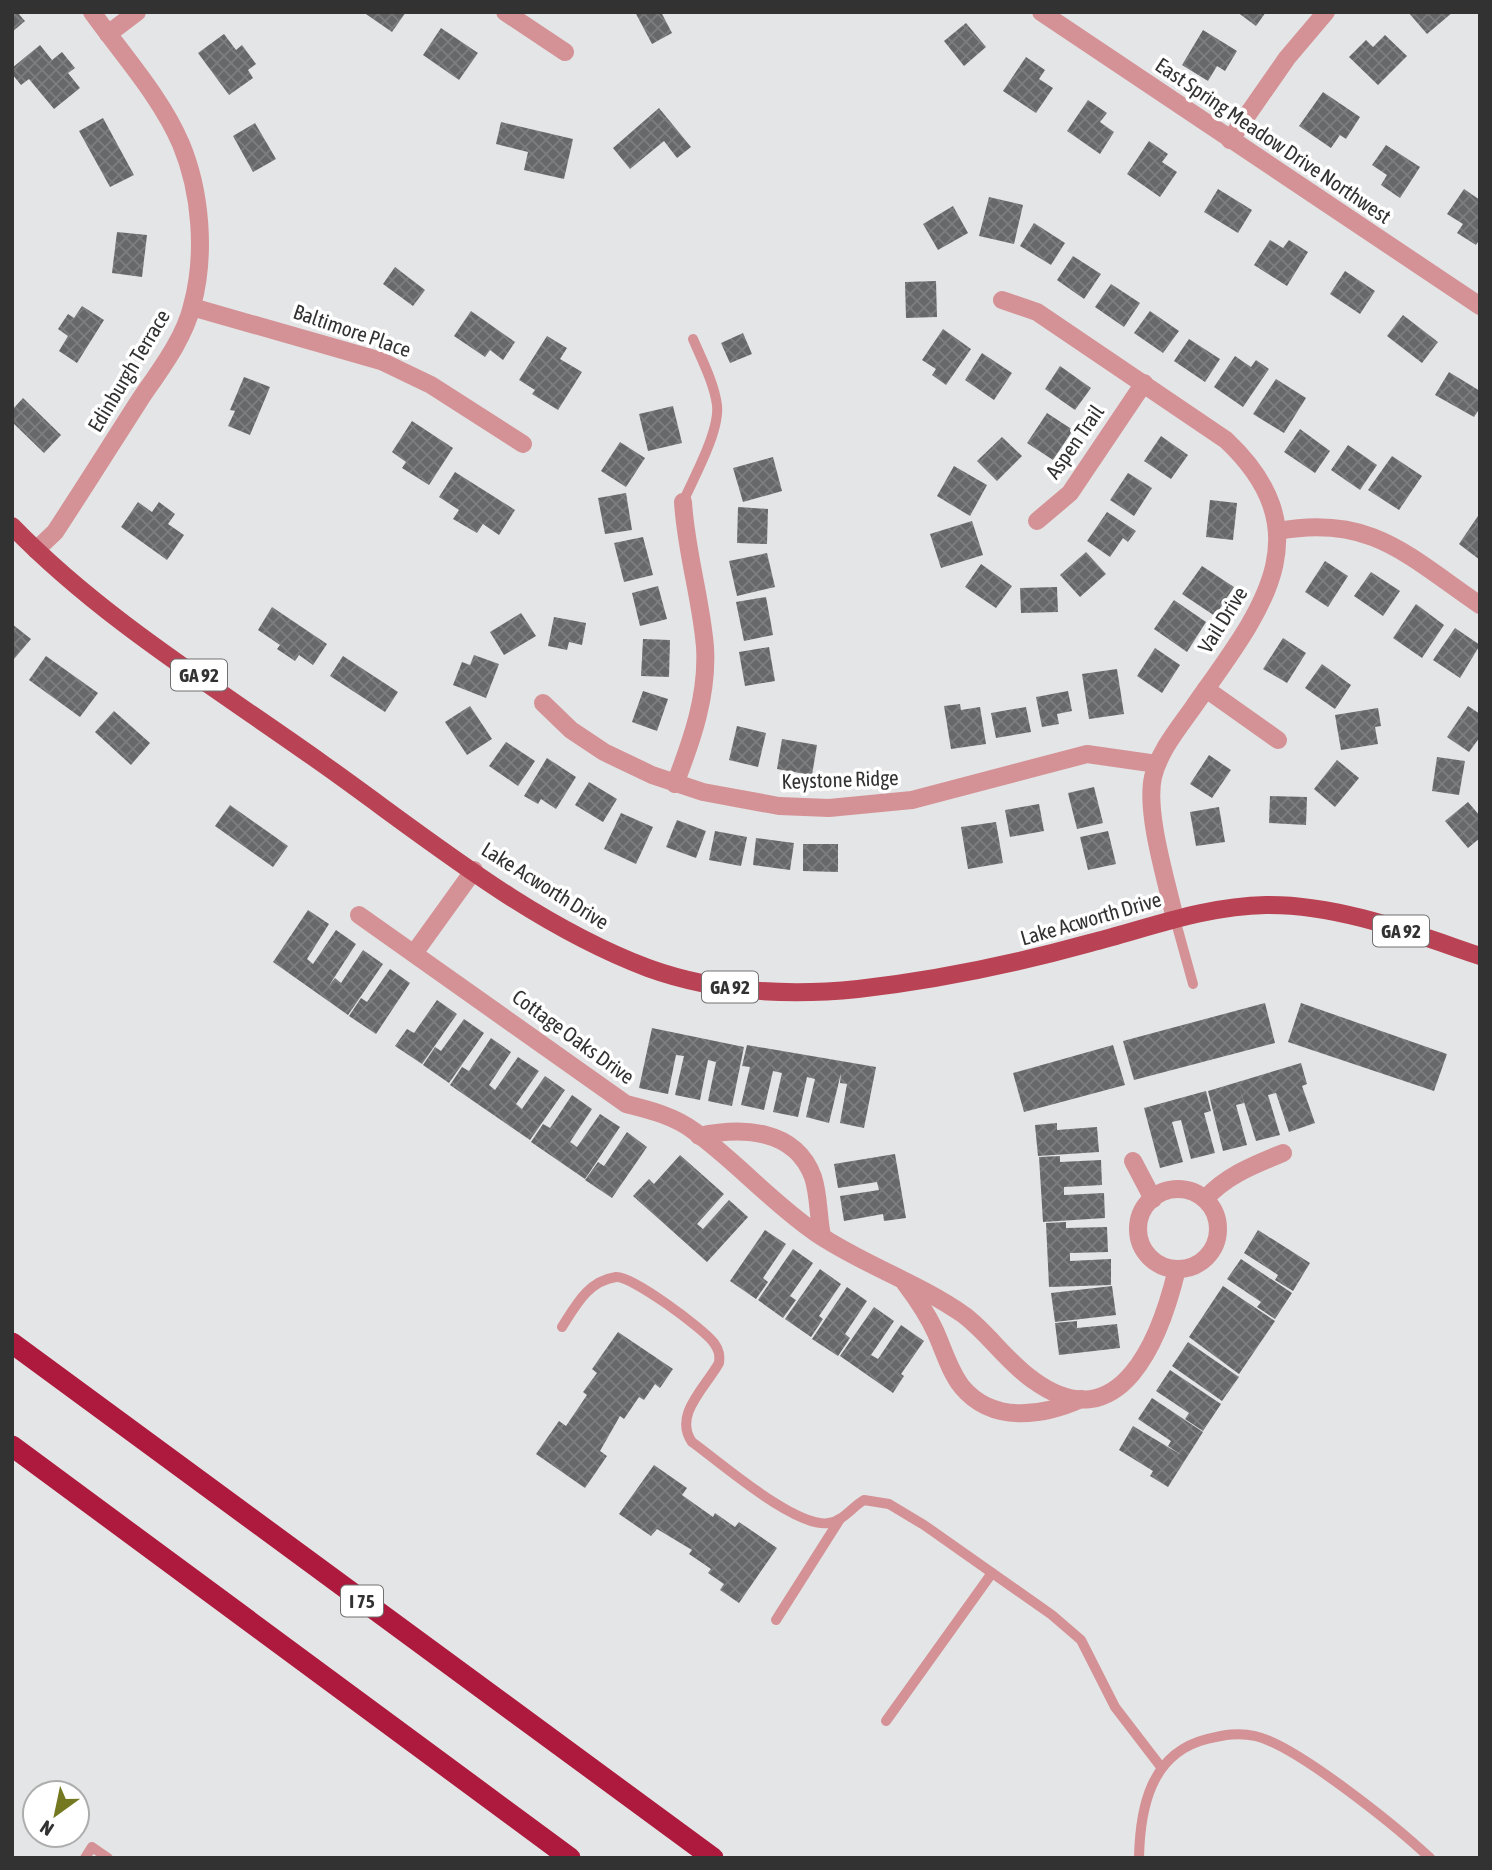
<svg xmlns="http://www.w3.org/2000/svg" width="1492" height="1870" viewBox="0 0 1492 1870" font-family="'Asap Condensed',sans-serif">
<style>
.building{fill:url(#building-cross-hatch)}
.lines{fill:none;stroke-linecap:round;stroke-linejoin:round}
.lane{stroke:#d49296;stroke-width:10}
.street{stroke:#d49296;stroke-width:18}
.primary{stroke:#b94355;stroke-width:18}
.highway{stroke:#ad1a3e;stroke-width:21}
.labels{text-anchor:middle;stroke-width:7;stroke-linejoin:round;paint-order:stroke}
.shield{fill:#fff;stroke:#707070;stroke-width:2}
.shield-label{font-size:19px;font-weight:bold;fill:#323233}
.street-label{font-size:21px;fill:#323233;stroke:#fff}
</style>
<defs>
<pattern id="building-cross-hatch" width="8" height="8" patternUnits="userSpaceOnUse" patternTransform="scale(1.75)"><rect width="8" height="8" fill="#676869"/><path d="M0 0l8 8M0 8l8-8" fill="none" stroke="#7e7e7f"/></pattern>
</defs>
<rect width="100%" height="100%" fill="#e4e5e6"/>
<g class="building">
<polygon points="12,12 17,12 25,21 12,32"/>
<polygon points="363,12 406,12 392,32"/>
<polygon points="635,12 661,12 672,33 652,44"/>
<polygon points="1237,12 1266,12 1256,26"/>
<polygon points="1408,12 1453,12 1427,34"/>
<polygon points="966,23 986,47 964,66 944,41"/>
<polygon points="441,28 478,53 459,80 423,55"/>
<polygon points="1203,30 1237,51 1225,71 1217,66 1208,81 1182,65"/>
<polygon points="224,34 236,50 242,45 256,64 248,70 253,78 229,95 198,53"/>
<polygon points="1385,35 1407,56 1378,85 1349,57 1366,40 1373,47"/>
<polygon points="40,45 52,60 62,52 75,68 68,73 80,88 54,109 29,79 21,85 12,74 12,68"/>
<polygon points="1026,57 1045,70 1039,79 1053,88 1036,113 1003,91"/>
<polygon points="1323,92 1360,117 1346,139 1340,135 1331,148 1299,126"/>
<polygon points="1088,100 1107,113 1100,122 1114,132 1100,154 1067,131"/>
<polygon points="659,108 691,147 677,158 664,141 630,169 613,148"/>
<polygon points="103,118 134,175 110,187 79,131"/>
<polygon points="501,122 573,139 564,179 524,170 528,152 496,144"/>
<polygon points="255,123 276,159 253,172 233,136"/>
<polygon points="1149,141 1168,154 1162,162 1177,172 1160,197 1127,174"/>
<polygon points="1386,145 1420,167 1400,198 1381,185 1387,175 1372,165"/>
<polygon points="1218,189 1252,210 1238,233 1204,212"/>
<polygon points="1464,189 1480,200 1480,239 1476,245 1457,233 1463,224 1447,214"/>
<polygon points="989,197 1023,205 1014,244 979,236"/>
<polygon points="953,206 968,233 938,250 923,224"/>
<polygon points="1034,223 1065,243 1051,265 1020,246"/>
<polygon points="117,232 147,235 142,277 112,273"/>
<polygon points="1270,240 1283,248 1289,240 1308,252 1287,286 1254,265"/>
<polygon points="1073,256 1101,274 1084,299 1057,280"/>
<polygon points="395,267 425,290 413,306 383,284"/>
<polygon points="1345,271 1375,291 1360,314 1330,294"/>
<polygon points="936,281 937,317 906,318 905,282"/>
<polygon points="1111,284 1140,303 1124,327 1095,307"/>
<polygon points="82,306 104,320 77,363 59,351 68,336 58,329 68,314 74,318"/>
<polygon points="471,311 515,342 503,360 490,350 485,357 454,336"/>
<polygon points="1150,311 1179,331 1163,353 1134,333"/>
<polygon points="1403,315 1438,342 1422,363 1387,336"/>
<polygon points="943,329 971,349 946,385 932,375 936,369 922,360"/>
<polygon points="743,333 752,354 730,363 721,343"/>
<polygon points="547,336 567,348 560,359 582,372 558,410 532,394 535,390 519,380"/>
<polygon points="1189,339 1220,359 1205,382 1174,361"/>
<polygon points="982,353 1012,373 994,400 965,380"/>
<polygon points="1235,356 1251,367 1256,360 1269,369 1243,407 1214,387"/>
<polygon points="1060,366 1091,388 1075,410 1045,389"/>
<polygon points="1449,372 1480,391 1480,408 1474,417 1435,395"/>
<polygon points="244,377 270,387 250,435 228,426 235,411 230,410"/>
<polygon points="1276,379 1306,398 1284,433 1253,414"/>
<polygon points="23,398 61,435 44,453 12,422 12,410"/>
<polygon points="673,406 682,443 648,451 639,414"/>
<polygon points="1047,413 1073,430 1053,460 1027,443"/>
<polygon points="412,421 453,448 429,485 402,468 406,462 392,452"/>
<polygon points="1300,429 1330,451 1315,473 1284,452"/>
<polygon points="1161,436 1188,455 1171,479 1144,461"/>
<polygon points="1002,437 1022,456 997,481 977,461"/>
<polygon points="620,442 645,458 626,487 601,471"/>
<polygon points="1348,445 1377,465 1360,490 1331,470"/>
<polygon points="1392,456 1422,476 1399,510 1368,490"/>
<polygon points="773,457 782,491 743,502 733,468"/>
<polygon points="954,466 987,485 970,516 937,496"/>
<polygon points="455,472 515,510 499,535 483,524 477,533 453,519 459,510 439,497"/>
<polygon points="1128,473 1152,488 1134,516 1110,500"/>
<polygon points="626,493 632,530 605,534 598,498"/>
<polygon points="1210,500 1237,503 1233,540 1206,537"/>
<polygon points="138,502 152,512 159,502 175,514 168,524 184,535 167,560 121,527"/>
<polygon points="738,507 768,509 767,544 737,543"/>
<polygon points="1107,512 1136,531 1128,542 1123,538 1110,557 1087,541"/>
<polygon points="1480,513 1480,560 1459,544"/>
<polygon points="972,521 983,555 941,568 930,534"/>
<polygon points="643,537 653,575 624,582 614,543"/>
<polygon points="1086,552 1106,574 1080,597 1060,575"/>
<polygon points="767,553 775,587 737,596 729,561"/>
<polygon points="1325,561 1348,576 1328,607 1305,592"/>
<polygon points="981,564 1012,586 996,608 965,587"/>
<polygon points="1202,566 1234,587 1215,616 1182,594"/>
<polygon points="1371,572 1400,591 1383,616 1354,596"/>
<polygon points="658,586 667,619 640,626 632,593"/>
<polygon points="1057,587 1058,612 1021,613 1020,588"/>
<polygon points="766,597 773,635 744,641 736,602"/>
<polygon points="1174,600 1206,622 1187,652 1154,629"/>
<polygon points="1416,604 1444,625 1422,658 1393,638"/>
<polygon points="272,607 327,644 313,665 299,655 295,661 277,649 280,645 258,630"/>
<polygon points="521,613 536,636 504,655 490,632"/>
<polygon points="554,617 586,623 582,645 569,642 567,650 548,646"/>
<polygon points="12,624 31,639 14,659 12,658"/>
<polygon points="1455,628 1480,645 1460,678 1433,660"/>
<polygon points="1283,638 1306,653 1287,683 1263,669"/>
<polygon points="643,639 670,640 669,677 641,676"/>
<polygon points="769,647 775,681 745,686 739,652"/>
<polygon points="1155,648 1180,665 1162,693 1137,676"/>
<polygon points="474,655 499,664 486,698 453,685 462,662 470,665"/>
<polygon points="46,656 98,693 80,717 29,680"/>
<polygon points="343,656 398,692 385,712 330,676"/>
<polygon points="1322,664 1351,685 1335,709 1305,688"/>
<polygon points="1117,669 1124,714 1089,719 1082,674"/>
<polygon points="643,691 668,699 657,731 632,722"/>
<polygon points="1068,691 1072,711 1057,714 1059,724 1042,727 1036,697"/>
<polygon points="960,704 961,710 980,707 986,744 951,749 944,706"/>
<polygon points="470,706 492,739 467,755 445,722"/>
<polygon points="1468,706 1480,714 1480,737 1469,752 1447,737"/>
<polygon points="1026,707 1031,732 996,738 991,713"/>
<polygon points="1378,708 1381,726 1375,727 1378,744 1341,750 1335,715"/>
<polygon points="114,711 150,743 131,765 95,732"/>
<polygon points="737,726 766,733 758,767 729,760"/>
<polygon points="782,739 817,745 812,775 777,769"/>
<polygon points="506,742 535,761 518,786 489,766"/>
<polygon points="1209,755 1231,770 1212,798 1190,784"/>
<polygon points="1437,757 1465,761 1459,795 1432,791"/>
<polygon points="547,758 576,777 556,809 541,799 538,804 524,796"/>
<polygon points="1337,760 1359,778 1335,807 1314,789"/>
<polygon points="589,782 617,799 603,822 575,805"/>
<polygon points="1094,787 1103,823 1077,829 1068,793"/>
<polygon points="1270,796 1307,797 1306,825 1269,823"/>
<polygon points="1468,802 1480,816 1480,838 1468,848 1445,821"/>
<polygon points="1039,804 1044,831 1010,837 1005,810"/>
<polygon points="230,805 288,846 273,867 215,826"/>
<polygon points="1219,807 1225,842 1196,846 1190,812"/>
<polygon points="621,813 653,827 636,864 604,849"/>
<polygon points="677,820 706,831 696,858 666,847"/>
<polygon points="996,822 1003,863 968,869 961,827"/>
<polygon points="715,831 747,837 741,866 709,860"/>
<polygon points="1108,831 1116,864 1088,870 1080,837"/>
<polygon points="756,838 794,843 790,870 753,865"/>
<polygon points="803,844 838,844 838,872 803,871"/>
<polygon points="308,910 329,924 307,959 313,964 336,930 356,944 328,987 335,978 341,983 363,950 383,964 348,1015 273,962"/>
<polygon points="390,969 410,983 376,1034 349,1016 361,998 367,1002"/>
<polygon points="437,1000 457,1014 422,1064 395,1046 407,1029 414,1033"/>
<polygon points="1265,1003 1275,1043 1134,1080 1123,1041"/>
<polygon points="1301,1003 1447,1054 1434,1091 1288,1042"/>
<polygon points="464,1019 484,1033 449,1083 423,1065 435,1047 441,1051"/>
<polygon points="652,1028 744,1047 732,1106 708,1101 716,1062 708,1060 700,1100 675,1095 684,1056 676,1055 668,1094 639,1088"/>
<polygon points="491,1038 511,1052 489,1085 495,1090 518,1057 539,1071 516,1104 522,1109 545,1076 565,1090 530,1140 450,1085 462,1067 469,1071"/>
<polygon points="747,1045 876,1067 864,1128 840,1123 847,1084 840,1083 841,1073 829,1123 806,1117 815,1079 807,1077 798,1117 773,1112 782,1073 773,1071 764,1110 741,1105 750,1067 742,1066"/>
<polygon points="1113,1045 1125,1085 1024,1112 1013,1073"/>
<polygon points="1301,1063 1307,1084 1302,1086 1315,1123 1289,1132 1276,1093 1268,1095 1280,1135 1256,1141 1239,1086 1244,1103 1236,1105 1247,1145 1223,1151 1208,1091"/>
<polygon points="1206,1091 1211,1111 1204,1113 1215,1153 1191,1159 1181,1120 1172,1122 1183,1162 1160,1168 1144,1108"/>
<polygon points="572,1095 592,1109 570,1142 577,1147 600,1114 620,1127 585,1179 531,1142 543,1124 550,1128"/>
<polygon points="1057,1123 1057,1130 1097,1127 1099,1152 1038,1156 1035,1125"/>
<polygon points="627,1132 647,1147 612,1198 585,1180 598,1162 604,1166"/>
<polygon points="895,1154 906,1218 884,1221 883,1214 844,1221 840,1196 879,1190 877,1182 838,1188 834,1164"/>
<polygon points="680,1155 724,1194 697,1224 703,1229 729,1200 748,1217 707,1262 633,1196 649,1179 654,1184"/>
<polygon points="1060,1156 1060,1162 1101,1160 1102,1185 1064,1187 1064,1195 1104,1193 1105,1218 1043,1222 1039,1157"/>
<polygon points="1066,1222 1066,1228 1107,1227 1108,1252 1070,1253 1070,1261 1111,1259 1111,1285 1049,1287 1046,1223"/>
<polygon points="765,1230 786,1244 763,1278 768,1282 756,1299 730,1281"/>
<polygon points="1258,1230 1310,1263 1293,1291 1275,1280 1278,1275 1244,1253"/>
<polygon points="793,1249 813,1263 790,1296 796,1300 783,1318 758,1300"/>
<polygon points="1241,1259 1292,1293 1275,1319 1257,1307 1261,1302 1227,1279"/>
<polygon points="820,1269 841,1284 819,1316 823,1319 811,1337 785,1319"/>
<polygon points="1112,1286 1116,1315 1055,1322 1051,1293"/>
<polygon points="1223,1286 1275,1321 1239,1374 1189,1337"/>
<polygon points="847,1287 867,1301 845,1334 850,1338 838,1356 812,1339"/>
<polygon points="874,1307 894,1321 871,1355 878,1359 901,1325 924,1341 901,1374 904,1376 893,1393 840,1356"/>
<polygon points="1077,1321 1077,1328 1117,1324 1120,1348 1059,1355 1055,1323"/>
<polygon points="618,1332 673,1369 660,1388 655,1384 644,1400 639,1397 624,1419 620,1416 600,1451 607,1456 585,1488 536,1454 559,1421 566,1426 587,1395 583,1392 597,1373 592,1369"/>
<polygon points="1188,1342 1239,1377 1222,1401 1172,1366"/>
<polygon points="1170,1370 1221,1404 1203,1431 1185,1419 1189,1413 1156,1391"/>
<polygon points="1152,1398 1203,1432 1168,1487 1150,1476 1153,1471 1119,1450 1133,1426 1183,1456 1168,1446 1171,1441 1138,1419"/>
<polygon points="654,1465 687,1488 682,1495 713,1517 715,1513 735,1527 739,1522 777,1548 739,1603 720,1590 724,1584 708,1573 711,1569 689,1554 692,1550 657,1529 651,1536 619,1514"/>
</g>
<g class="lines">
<g class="lane">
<path d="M683 502C694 477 720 431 717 405 714 383 702 360 693 339"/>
<polyline points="1175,919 1193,984"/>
<path d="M562 1327C576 1305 588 1281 616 1277 631 1275 704 1329 714 1343 719 1350 720 1355 719 1363 705 1388 673 1415 692 1442 720 1462 796 1529 829 1523 843 1521 852 1507 864 1500L889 1504 924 1525 1052 1615 1081 1640 1115 1707 1161 1767"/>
<polyline points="776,1620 840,1519"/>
<polyline points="886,1721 992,1573"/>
<polyline points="85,1858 92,1847 108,1858"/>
<path d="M1139 1858C1140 1807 1151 1753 1207 1739 1224 1735 1238 1732 1255 1736 1296 1745 1397 1827 1430 1858"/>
</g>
<g class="street">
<polyline points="505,12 565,52"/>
<polyline points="1041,12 1480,306"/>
<polyline points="108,34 137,12"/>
<polyline points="1230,140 1287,58 1326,12"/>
<path d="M1002 300 1037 312 1226 440C1329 537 1255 618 1192 709 1177 730 1159 752 1153 777 1145 813 1167 882 1175 919"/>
<polyline points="192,307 381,361 431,385 523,444"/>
<polyline points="1037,521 1070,493 1144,383"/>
<path d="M1278 531C1371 514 1408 556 1480 605"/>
<path d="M36 550 55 532C84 488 112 443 141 398 160 370 184 339 192 306 206 255 201 192 181 144 161 97 122 54 92 12"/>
<polyline points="1206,689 1278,740"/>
<polyline points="543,703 571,730 604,752 652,775 703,792 779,806 829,808 912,800 1087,754 1157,764"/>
<path d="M675 784C692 740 708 695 705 647 701 598 686 552 683 502"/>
<path d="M359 915 626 1104C650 1110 674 1116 694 1131 737 1162 772 1203 816 1233 863 1265 917 1282 964 1315 989 1334 1007 1362 1033 1380 1121 1444 1161 1336 1177 1269"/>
<polyline points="415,952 474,870"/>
<path d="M699 1136C741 1127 795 1128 813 1177 819 1195 818 1217 822 1236"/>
<polyline points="1133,1161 1153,1199"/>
<circle cx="1178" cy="1229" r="40"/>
<path d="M1205 1199C1227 1175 1254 1165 1283 1153"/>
<path d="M905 1283C917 1299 928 1315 936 1333 944 1351 950 1372 962 1387 993 1424 1043 1416 1081 1399"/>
</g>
<path class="primary" d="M12 526C102 619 218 689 323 764 426 837 529 923 648 968 714 992 789 996 858 989 937 980 1014 964 1090 943 1149 928 1205 906 1266 905 1338 904 1412 933 1480 956"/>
<g class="highway">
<polyline points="12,1343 713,1858"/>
<polyline points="12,1446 570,1858"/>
</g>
</g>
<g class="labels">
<g class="shield">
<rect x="171" y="659.5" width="56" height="31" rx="5"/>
<rect x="1373" y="915.5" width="56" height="31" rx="5"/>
<rect x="702" y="971.5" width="56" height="31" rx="5"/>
<rect x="341" y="1585.5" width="42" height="31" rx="5"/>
</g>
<g class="shield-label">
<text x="199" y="682">GA 92</text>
<text x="1401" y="938">GA 92</text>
<text x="730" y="994">GA 92</text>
<text x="362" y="1608">I 75</text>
</g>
<g class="street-label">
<text transform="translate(1273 141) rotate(34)" y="7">East Spring Meadow Drive Northwest</text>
<text transform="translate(352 331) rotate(19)" y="7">Baltimore Place</text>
<text transform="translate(129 371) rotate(-59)" y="7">Edinburgh Terrace</text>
<text transform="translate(1075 442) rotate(-55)" y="7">Aspen Trail</text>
<text transform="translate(1223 620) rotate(-58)" y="7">Vail Drive</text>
<text transform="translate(840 780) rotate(-2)" y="7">Keystone Ridge</text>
<text transform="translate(545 886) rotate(32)" y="7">Lake Acworth Drive</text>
<text transform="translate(1091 919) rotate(-16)" y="7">Lake Acworth Drive</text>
<text transform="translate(573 1037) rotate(36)" y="7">Cottage Oaks Drive</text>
</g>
</g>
<rect width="1492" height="1870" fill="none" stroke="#323233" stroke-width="28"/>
<g transform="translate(56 1814) rotate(213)"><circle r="33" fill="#ffffff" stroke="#adadad" stroke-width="2"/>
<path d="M0-5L12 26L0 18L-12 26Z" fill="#747921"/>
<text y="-10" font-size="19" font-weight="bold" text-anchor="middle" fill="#323233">N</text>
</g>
</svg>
